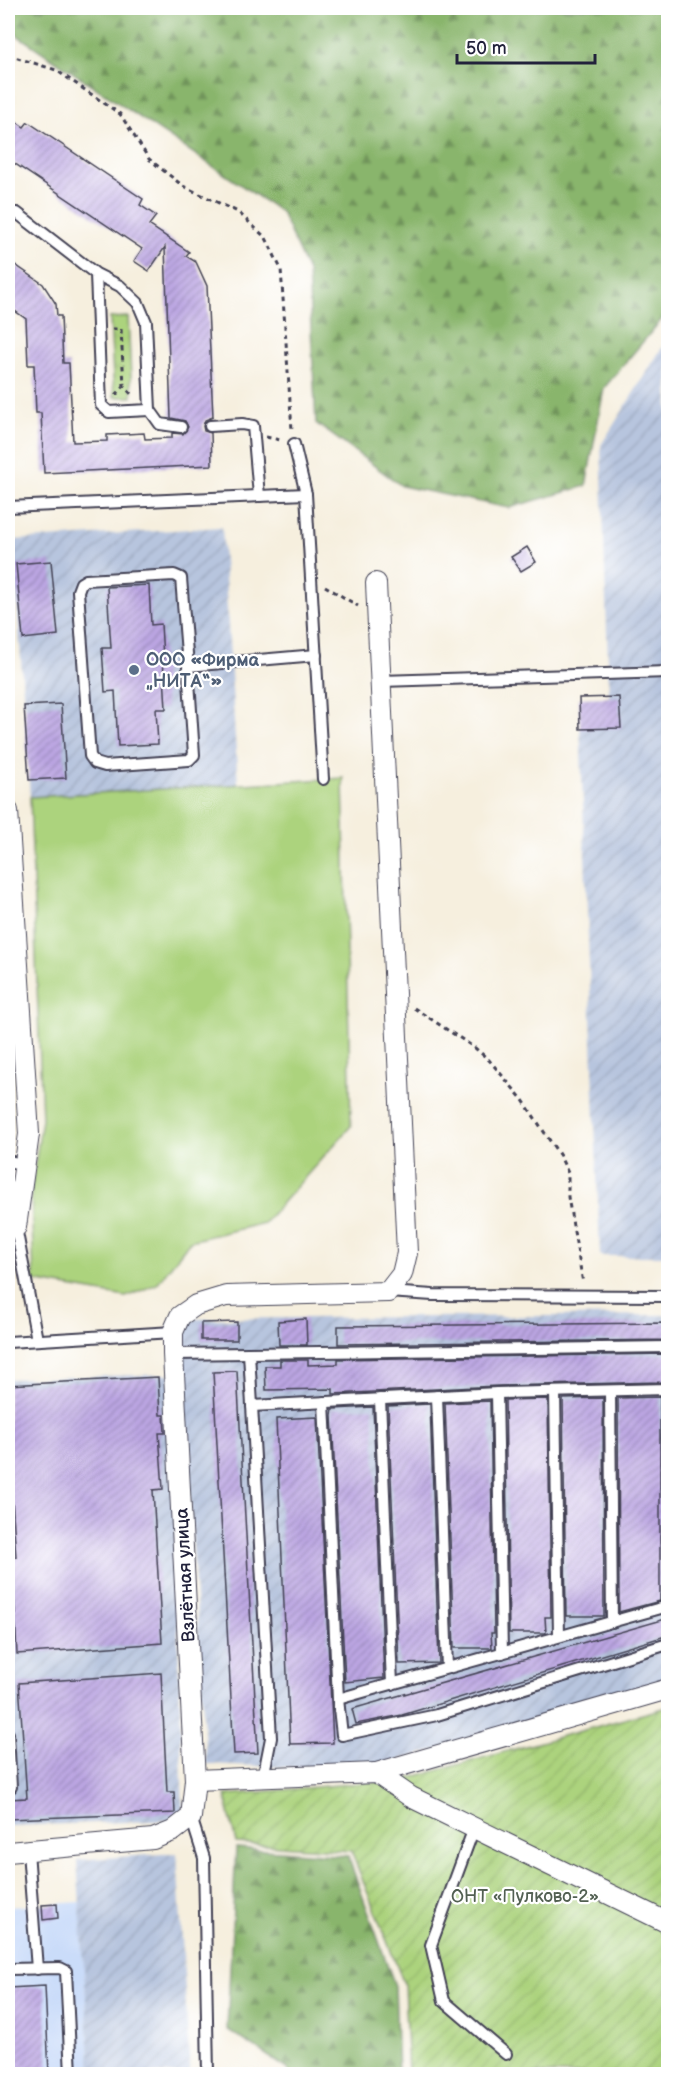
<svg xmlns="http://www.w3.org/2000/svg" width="676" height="2082" viewBox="0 0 676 2082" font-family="'Balsamiq Sans',sans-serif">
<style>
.built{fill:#cadcf9}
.industrial{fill:url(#industrial-furrows)}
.grass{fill:#acd37d;stroke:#677a5c;stroke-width:1.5}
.forest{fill:url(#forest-firs);stroke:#566c54;stroke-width:1.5}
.park{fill:url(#park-tufts);stroke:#677a5c;stroke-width:1.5}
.garden{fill:url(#garden-furrows);stroke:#677a5c;stroke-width:1.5}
.building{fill:url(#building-hatch)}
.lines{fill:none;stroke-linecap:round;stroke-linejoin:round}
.service-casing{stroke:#424153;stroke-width:14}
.minor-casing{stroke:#424153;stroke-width:22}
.path{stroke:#424153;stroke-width:3;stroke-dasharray:4.5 4.5;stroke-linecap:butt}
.service{stroke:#fff;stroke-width:10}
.minor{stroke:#fff;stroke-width:20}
.service-dot{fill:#5c6f8a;stroke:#fff;stroke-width:2}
.labels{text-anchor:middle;stroke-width:4.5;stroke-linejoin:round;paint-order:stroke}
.service-label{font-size:18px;font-weight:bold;fill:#4e5e75;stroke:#fff;text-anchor:start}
.street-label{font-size:18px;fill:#22223b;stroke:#fff}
.park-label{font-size:18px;fill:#526052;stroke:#fff}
</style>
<defs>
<pattern id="industrial-furrows" width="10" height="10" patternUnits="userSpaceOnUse" patternTransform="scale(1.5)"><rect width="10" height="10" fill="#b7c5de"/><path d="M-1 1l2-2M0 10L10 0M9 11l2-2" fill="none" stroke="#9da9bf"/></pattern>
<pattern id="forest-firs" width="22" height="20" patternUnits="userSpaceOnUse" patternTransform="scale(1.5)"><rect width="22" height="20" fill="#89b56c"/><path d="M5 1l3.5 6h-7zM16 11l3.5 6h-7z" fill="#70935a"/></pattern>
<pattern id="park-tufts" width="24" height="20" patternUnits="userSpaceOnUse" patternTransform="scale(1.5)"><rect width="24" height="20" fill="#acd37d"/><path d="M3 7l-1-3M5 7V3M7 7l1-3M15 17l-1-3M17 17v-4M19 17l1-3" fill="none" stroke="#94b56d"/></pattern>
<pattern id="garden-furrows" width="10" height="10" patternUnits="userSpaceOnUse" patternTransform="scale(1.5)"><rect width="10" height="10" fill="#acd37d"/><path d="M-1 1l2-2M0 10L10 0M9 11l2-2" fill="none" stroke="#94b56d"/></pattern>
<pattern id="building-hatch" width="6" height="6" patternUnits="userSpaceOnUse" patternTransform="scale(1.5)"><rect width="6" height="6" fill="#bca6e3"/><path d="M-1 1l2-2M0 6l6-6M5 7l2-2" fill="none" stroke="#9887b9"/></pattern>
</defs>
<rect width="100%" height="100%" fill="#fff"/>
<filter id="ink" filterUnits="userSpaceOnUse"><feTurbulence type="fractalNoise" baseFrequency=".0167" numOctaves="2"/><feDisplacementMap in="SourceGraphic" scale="12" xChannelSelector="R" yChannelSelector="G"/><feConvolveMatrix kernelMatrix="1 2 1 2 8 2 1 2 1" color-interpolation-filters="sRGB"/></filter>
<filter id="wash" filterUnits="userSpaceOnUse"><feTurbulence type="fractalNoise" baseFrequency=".008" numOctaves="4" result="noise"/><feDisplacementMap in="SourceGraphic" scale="24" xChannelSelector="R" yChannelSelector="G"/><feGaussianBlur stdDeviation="1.35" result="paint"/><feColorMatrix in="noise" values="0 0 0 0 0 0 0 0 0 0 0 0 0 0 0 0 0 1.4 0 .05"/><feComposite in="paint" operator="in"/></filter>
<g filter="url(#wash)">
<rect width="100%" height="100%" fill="#f6efde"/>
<polygon class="built" points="80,1902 91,2074 8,2074 8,1907"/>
<g class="industrial">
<polygon points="668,338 668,1256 600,1256 579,698 609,697 601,445"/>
<polygon points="222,527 238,784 30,797 13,540"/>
<polygon points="668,1315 668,1683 364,1770 206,1764 179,1319"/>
<polygon points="171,1374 183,1820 8,1826 8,1379"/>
<polygon points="177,1853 190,2074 91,2074 77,1860"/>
</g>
<polygon class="grass" points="343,778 351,1126 264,1223 190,1241 157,1284 126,1297 34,1281 31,1191 42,1119 30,797"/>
<g class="forest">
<polygon points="8,8 668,8 668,312 604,388 586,486 509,508 402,486 316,423 308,272 281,212 8,29"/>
<polygon points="236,1848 348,1856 395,1986 398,2074 288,2074 288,2069 227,2029"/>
</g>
<polygon class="park" points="128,317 132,397 114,397 110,318"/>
<polygon class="garden" points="668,1707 668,2074 408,2074 404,1984 351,1851 236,1843 225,1795 406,1779"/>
<g id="blocks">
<g class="building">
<polygon points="8,116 24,127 28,122 143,199 140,205 156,216 149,225 189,252 186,256 196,262 207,286 213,417 205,420 203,426 204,431 211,433 212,465 44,473 41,413 36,413 34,365 28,365 26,319 8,306 8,260 43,284 56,304 57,316 61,316 63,363 69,363 73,442 107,441 107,435 144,433 145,439 172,438 172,433 183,434 188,427 185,421 171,418 165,247 149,271 134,261 142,249 8,159"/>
<polygon points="527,547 536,562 521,571 511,557"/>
<polygon points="51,561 58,635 23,639 16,564"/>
<polygon points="149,585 151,625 161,624 166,709 156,709 158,744 118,746 115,691 105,692 102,648 111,648 107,587"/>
<polygon points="619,697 621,728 580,729 579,698"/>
<polygon points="61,704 66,778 29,780 24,706"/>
<polygon points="306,1319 307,1345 279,1345 278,1321"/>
<polygon points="237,1322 237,1340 201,1340 201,1323"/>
<polygon points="669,1323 669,1340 338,1344 338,1326"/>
<polygon points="669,1354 669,1380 660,1382 497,1386 333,1394 333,1389 266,1390 265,1366 280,1366 280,1360 308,1360 308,1365 338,1364 338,1359"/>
<polygon points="237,1371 258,1753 234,1754 213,1372"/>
<polygon points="158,1377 160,1415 164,1415 165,1433 159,1433 163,1489 153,1490 162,1643 17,1654 12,1557 16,1557 12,1499 8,1499 8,1385"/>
<polygon points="660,1397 660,1601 619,1612 618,1398"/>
<polygon points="603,1398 604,1616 566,1616 563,1399"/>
<polygon points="548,1399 551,1617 545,1617 546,1633 509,1633 505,1400"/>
<polygon points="490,1401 494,1633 491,1633 492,1648 454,1648 445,1403"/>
<polygon points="430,1404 439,1663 399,1664 388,1406"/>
<polygon points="373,1407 384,1678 345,1682 332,1416 333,1409"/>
<polygon points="317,1417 333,1743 290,1744 276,1419"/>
<polygon points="669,1618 669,1635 402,1715 356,1724 352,1709"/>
<polygon points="161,1673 167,1792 174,1792 175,1813 8,1819 8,1799 27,1798 19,1683"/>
<polygon points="57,1904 58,1918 43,1920 42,1905"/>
<polygon points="45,1986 49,2074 8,2074 8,1988"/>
</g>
</g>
</g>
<g filter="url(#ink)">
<use href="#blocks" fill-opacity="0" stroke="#424153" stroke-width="1.5"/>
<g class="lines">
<g class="service-casing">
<g id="service">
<polyline points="8,213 17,213 96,274 120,286 138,303 146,322 150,410 109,412 101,405 96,274"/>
<polyline points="150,410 160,424 181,427"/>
<polyline points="210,426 242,424 253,426 259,496"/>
<polyline points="294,444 306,494 323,779"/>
<polyline points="8,507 306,494"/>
<polyline points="188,666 194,755 189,760 105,766 95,763 90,756 78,591 81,583 86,580 174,575 181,578 188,666 316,655"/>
<polyline points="381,681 668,672"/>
<polyline points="8,1161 26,1165"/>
<polyline points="16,1227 37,1340"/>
<polyline points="388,1292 433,1295 668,1296"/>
<polyline points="8,1342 173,1332"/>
<polyline points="173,1354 249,1353"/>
<polyline points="668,1389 668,1463"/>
<polyline points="610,1391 612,1622"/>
<polyline points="555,1392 559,1636"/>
<polyline points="497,1393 502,1653"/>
<polyline points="437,1396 447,1668"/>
<polyline points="380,1399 392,1684"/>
<polyline points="324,1402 338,1699 342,1735 437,1715 668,1644"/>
<polyline points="252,1406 497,1393 668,1389"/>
<polyline points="338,1699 668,1606"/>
<polyline points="8,1734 11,1787"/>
<polyline points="263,1778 271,1738 249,1353 668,1347"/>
<polyline points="191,1817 204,1858 208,2074"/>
<polyline points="474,1828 431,1945 444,2001 506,2054"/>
<polyline points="28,1851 37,1969"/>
<polyline points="8,1969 60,1968 66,1971 71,2074"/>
</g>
</g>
<g class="minor-casing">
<g id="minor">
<polyline points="8,811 29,1134 16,1227 8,1228"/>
<polyline points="376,1773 668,1689"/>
<polyline points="195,1780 376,1773 411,1797 668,1923"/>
<polyline points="8,1852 153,1839 173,1831 191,1817 195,1780 173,1354 173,1332 180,1316 196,1305 226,1296 388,1292 402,1274 407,1253 376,583"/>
</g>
</g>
<g class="path">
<polyline points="8,55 56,70 120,114 149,159 183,186 238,212 266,238 281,269 292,430"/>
<polyline points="112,329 121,329 124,386 133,396"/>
<polyline points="116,395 124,386"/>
<polyline points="266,437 280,440"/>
<polyline points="325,586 358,606"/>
<polyline points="414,1008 475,1048 489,1060 523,1100 560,1156 568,1173 568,1197 583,1283"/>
</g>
<use href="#service" class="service"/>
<use href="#minor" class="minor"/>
</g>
</g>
<circle class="service-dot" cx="134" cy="670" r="6"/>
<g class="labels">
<g class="service-label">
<text x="146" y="666">ООО «Фирма<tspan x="146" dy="21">„НИТА“»</tspan></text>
</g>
<g class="street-label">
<text transform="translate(185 1575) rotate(-93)" y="6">Взлётная улица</text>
</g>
<g class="park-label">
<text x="525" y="1902">ОНТ «Пулково-2»</text>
</g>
</g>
<rect width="676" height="2082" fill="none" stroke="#fff" stroke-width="30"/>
<path d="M457 54v9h138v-9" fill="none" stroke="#22223b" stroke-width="3"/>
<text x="466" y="54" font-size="18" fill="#22223b" stroke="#ffffff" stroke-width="4.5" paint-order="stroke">50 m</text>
</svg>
